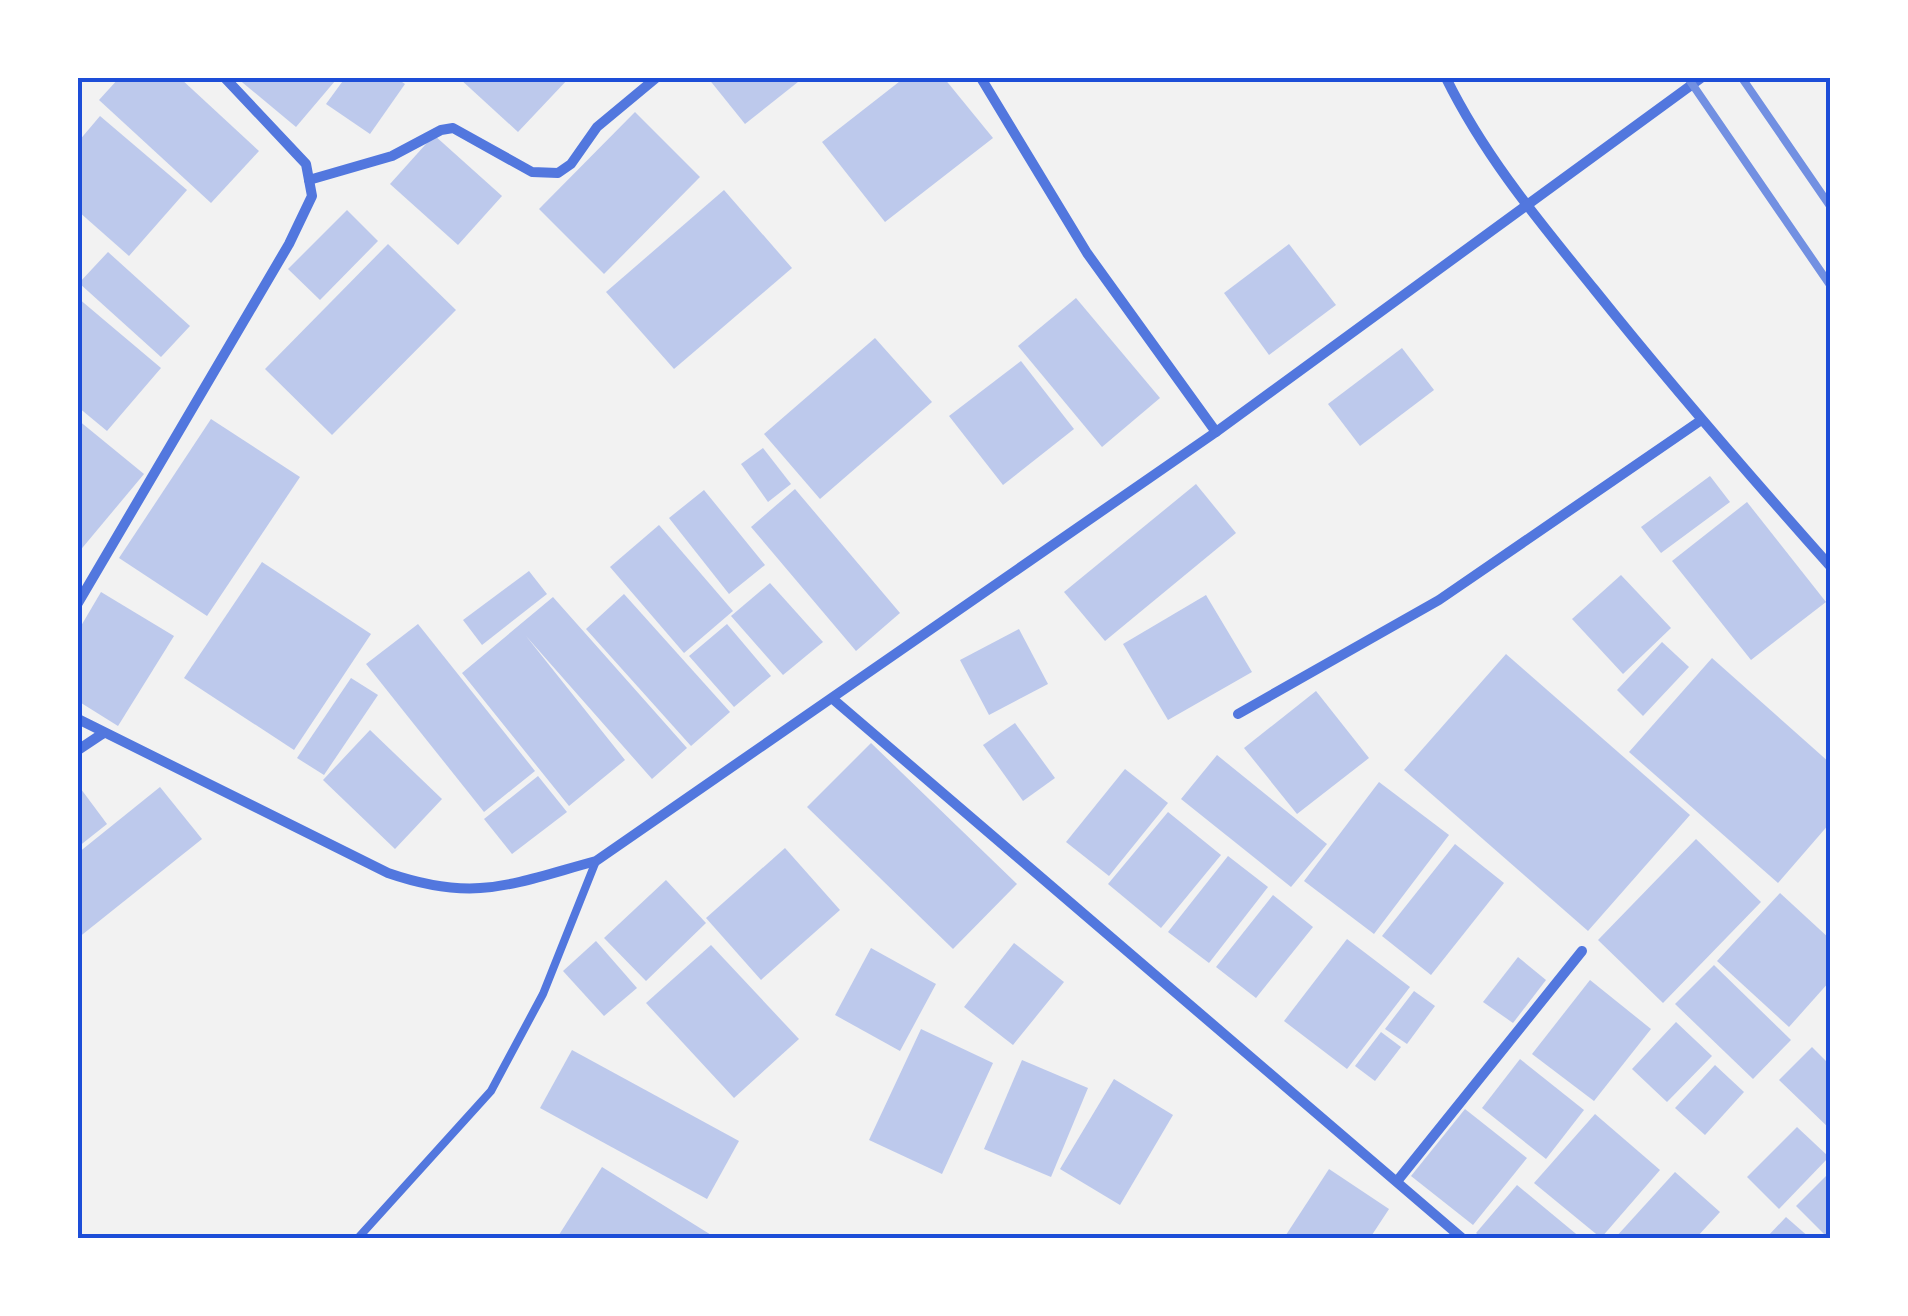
<svg xmlns="http://www.w3.org/2000/svg" width="1908" height="1316" viewBox="0 0 1908 1316" font-family="'PT Sans',sans-serif">
<style>
.building{fill:#bdc9ec}
.lines{fill:none;stroke-linecap:round;stroke-linejoin:round}
.service{stroke:#5277de;stroke-width:8}
.minor{stroke:#5277de;stroke-width:10}
.rail{stroke:#7290e2;stroke-width:8}
.neatline{fill:none;stroke:#1d4ed8;stroke-width:4}
</style>
<rect width="100%" height="100%" fill="#f2f2f2"/>
<g class="building">
<polygon points="119,78 180,78 259,151 211,203 99,100"/>
<polygon points="237,78 330,78 335,81 296,127"/>
<polygon points="345,78 396,78 405,84 370,134 326,104"/>
<polygon points="459,78 569,78 518,132"/>
<polygon points="708,78 803,78 745,124"/>
<polygon points="904,78 944,78 993,138 885,222 822,142"/>
<polygon points="635,112 700,177 604,274 539,209"/>
<polygon points="100,116 187,190 129,256 78,211 78,142"/>
<polygon points="434,135 502,196 458,245 390,184"/>
<polygon points="724,190 792,268 674,369 606,292"/>
<polygon points="347,210 378,241 320,300 288,269"/>
<polygon points="388,244 456,310 332,435 265,369"/>
<polygon points="1289,244 1336,305 1269,355 1224,293"/>
<polygon points="108,252 190,326 161,357 79,283"/>
<polygon points="78,298 161,368 107,431 78,407"/>
<polygon points="1076,298 1160,398 1102,447 1018,346"/>
<polygon points="875,338 932,402 820,499 764,434"/>
<polygon points="1402,348 1434,390 1360,446 1328,404"/>
<polygon points="1021,361 1074,429 1003,485 949,416"/>
<polygon points="211,419 300,477 207,616 119,558"/>
<polygon points="78,420 144,474 78,553"/>
<polygon points="763,448 791,484 768,502 741,464"/>
<polygon points="1710,476 1730,502 1661,553 1641,527"/>
<polygon points="1196,484 1236,533 1105,641 1064,592"/>
<polygon points="795,489 900,613 856,651 751,527"/>
<polygon points="704,490 765,565 729,594 669,518"/>
<polygon points="1747,502 1826,602 1751,660 1672,561"/>
<polygon points="659,525 733,611 684,653 610,567"/>
<polygon points="262,562 371,634 294,750 184,678"/>
<polygon points="529,571 547,594 482,645 463,620"/>
<polygon points="1621,575 1671,628 1623,674 1572,619"/>
<polygon points="770,583 823,642 783,675 731,616"/>
<polygon points="101,592 174,636 118,726 78,701 78,631"/>
<polygon points="624,594 730,712 691,746 586,629"/>
<polygon points="1206,595 1252,672 1168,720 1123,644"/>
<polygon points="553,597 687,748 652,779 526,636 625,760 569,806 462,673"/>
<polygon points="418,624 535,771 484,812 366,664"/>
<polygon points="727,624 771,676 734,707 689,656"/>
<polygon points="1019,629 1048,684 989,715 960,660"/>
<polygon points="1662,642 1689,667 1643,716 1617,690"/>
<polygon points="1506,654 1690,815 1588,931 1404,770"/>
<polygon points="1712,658 1830,763 1830,823 1778,883 1629,752"/>
<polygon points="351,678 378,695 324,775 297,758"/>
<polygon points="1316,691 1369,758 1297,814 1244,748"/>
<polygon points="1015,723 1055,778 1023,801 983,745"/>
<polygon points="370,730 442,799 395,849 323,780"/>
<polygon points="871,743 1017,884 953,949 807,807"/>
<polygon points="1217,755 1327,844 1291,887 1181,799"/>
<polygon points="1125,769 1168,803 1109,876 1066,842"/>
<polygon points="538,776 567,812 512,854 484,819"/>
<polygon points="1379,782 1449,835 1374,934 1304,881"/>
<polygon points="78,785 107,824 78,847"/>
<polygon points="160,787 202,839 78,938 78,853"/>
<polygon points="1168,812 1221,855 1161,928 1108,884"/>
<polygon points="1696,839 1761,902 1663,1003 1598,940"/>
<polygon points="1455,844 1504,883 1431,975 1382,936"/>
<polygon points="785,848 840,910 761,980 706,918"/>
<polygon points="1228,856 1268,887 1209,963 1168,932"/>
<polygon points="666,880 706,923 646,981 604,938"/>
<polygon points="1780,893 1830,939 1830,981 1789,1027 1717,961"/>
<polygon points="1273,895 1313,927 1256,998 1216,967"/>
<polygon points="1347,939 1410,987 1347,1069 1284,1021"/>
<polygon points="596,941 637,988 604,1016 563,971"/>
<polygon points="1014,943 1064,982 1013,1045 964,1007"/>
<polygon points="711,945 799,1039 734,1098 646,1003"/>
<polygon points="871,948 936,984 900,1051 835,1015"/>
<polygon points="1518,957 1546,980 1513,1023 1483,1002"/>
<polygon points="1714,965 1791,1040 1753,1079 1675,1004"/>
<polygon points="1590,980 1651,1029 1594,1101 1532,1054"/>
<polygon points="1414,991 1435,1006 1407,1044 1385,1029"/>
<polygon points="1676,1022 1712,1056 1667,1102 1632,1069"/>
<polygon points="921,1029 993,1063 942,1174 869,1140"/>
<polygon points="1381,1032 1401,1047 1375,1081 1355,1066"/>
<polygon points="1812,1047 1830,1065 1830,1129 1779,1080"/>
<polygon points="572,1050 739,1141 707,1199 540,1108"/>
<polygon points="1520,1059 1584,1110 1546,1159 1482,1108"/>
<polygon points="1022,1060 1088,1088 1051,1177 984,1149"/>
<polygon points="1715,1065 1744,1092 1705,1135 1675,1108"/>
<polygon points="1114,1079 1173,1115 1120,1205 1060,1169"/>
<polygon points="1465,1109 1527,1158 1473,1225 1411,1176"/>
<polygon points="1595,1114 1660,1170 1601,1238 1534,1183"/>
<polygon points="1797,1127 1829,1157 1779,1209 1747,1177"/>
<polygon points="602,1167 716,1238 557,1238"/>
<polygon points="1329,1169 1389,1209 1370,1238 1284,1238"/>
<polygon points="1675,1172 1720,1212 1696,1238 1615,1238"/>
<polygon points="1830,1172 1830,1238 1828,1238 1796,1206"/>
<polygon points="1517,1185 1581,1238 1482,1238 1476,1233"/>
<polygon points="1786,1217 1810,1238 1766,1238"/>
</g>
<g class="lines">
<polyline class="service" points="358,1238 491,1091 543,994 596,861"/>
<g class="minor">
<polyline points="981,78 1087,253 1216,432"/>
<path d="M1446 78C1485 157 1538 220 1594 289 1670 384 1749 475 1830 566"/>
<polyline points="309,180 392,156 441,130 453,128 532,172 558,173 571,164 597,127 656,78"/>
<polyline points="78,603 289,244 312,196 306,164 225,78"/>
<polyline points="834,700 1462,1238"/>
<polyline points="1238,714 1439,600 1700,421"/>
<path d="M78 719 388 873C475 903 511 884 596 861L1216 432 1701 78"/>
<polyline points="78,750 102,734"/>
<polyline points="1398,1180 1582,951"/>
</g>
<g class="rail">
<polyline points="1688,78 1830,285"/>
<polyline points="1742,78 1830,206"/>
</g>
</g>
<rect width="1908" height="1316" fill="none" stroke="#ffffff" stroke-width="160"/>
<rect x="80" y="80" width="1748" height="1156" class="neatline"/>
</svg>
